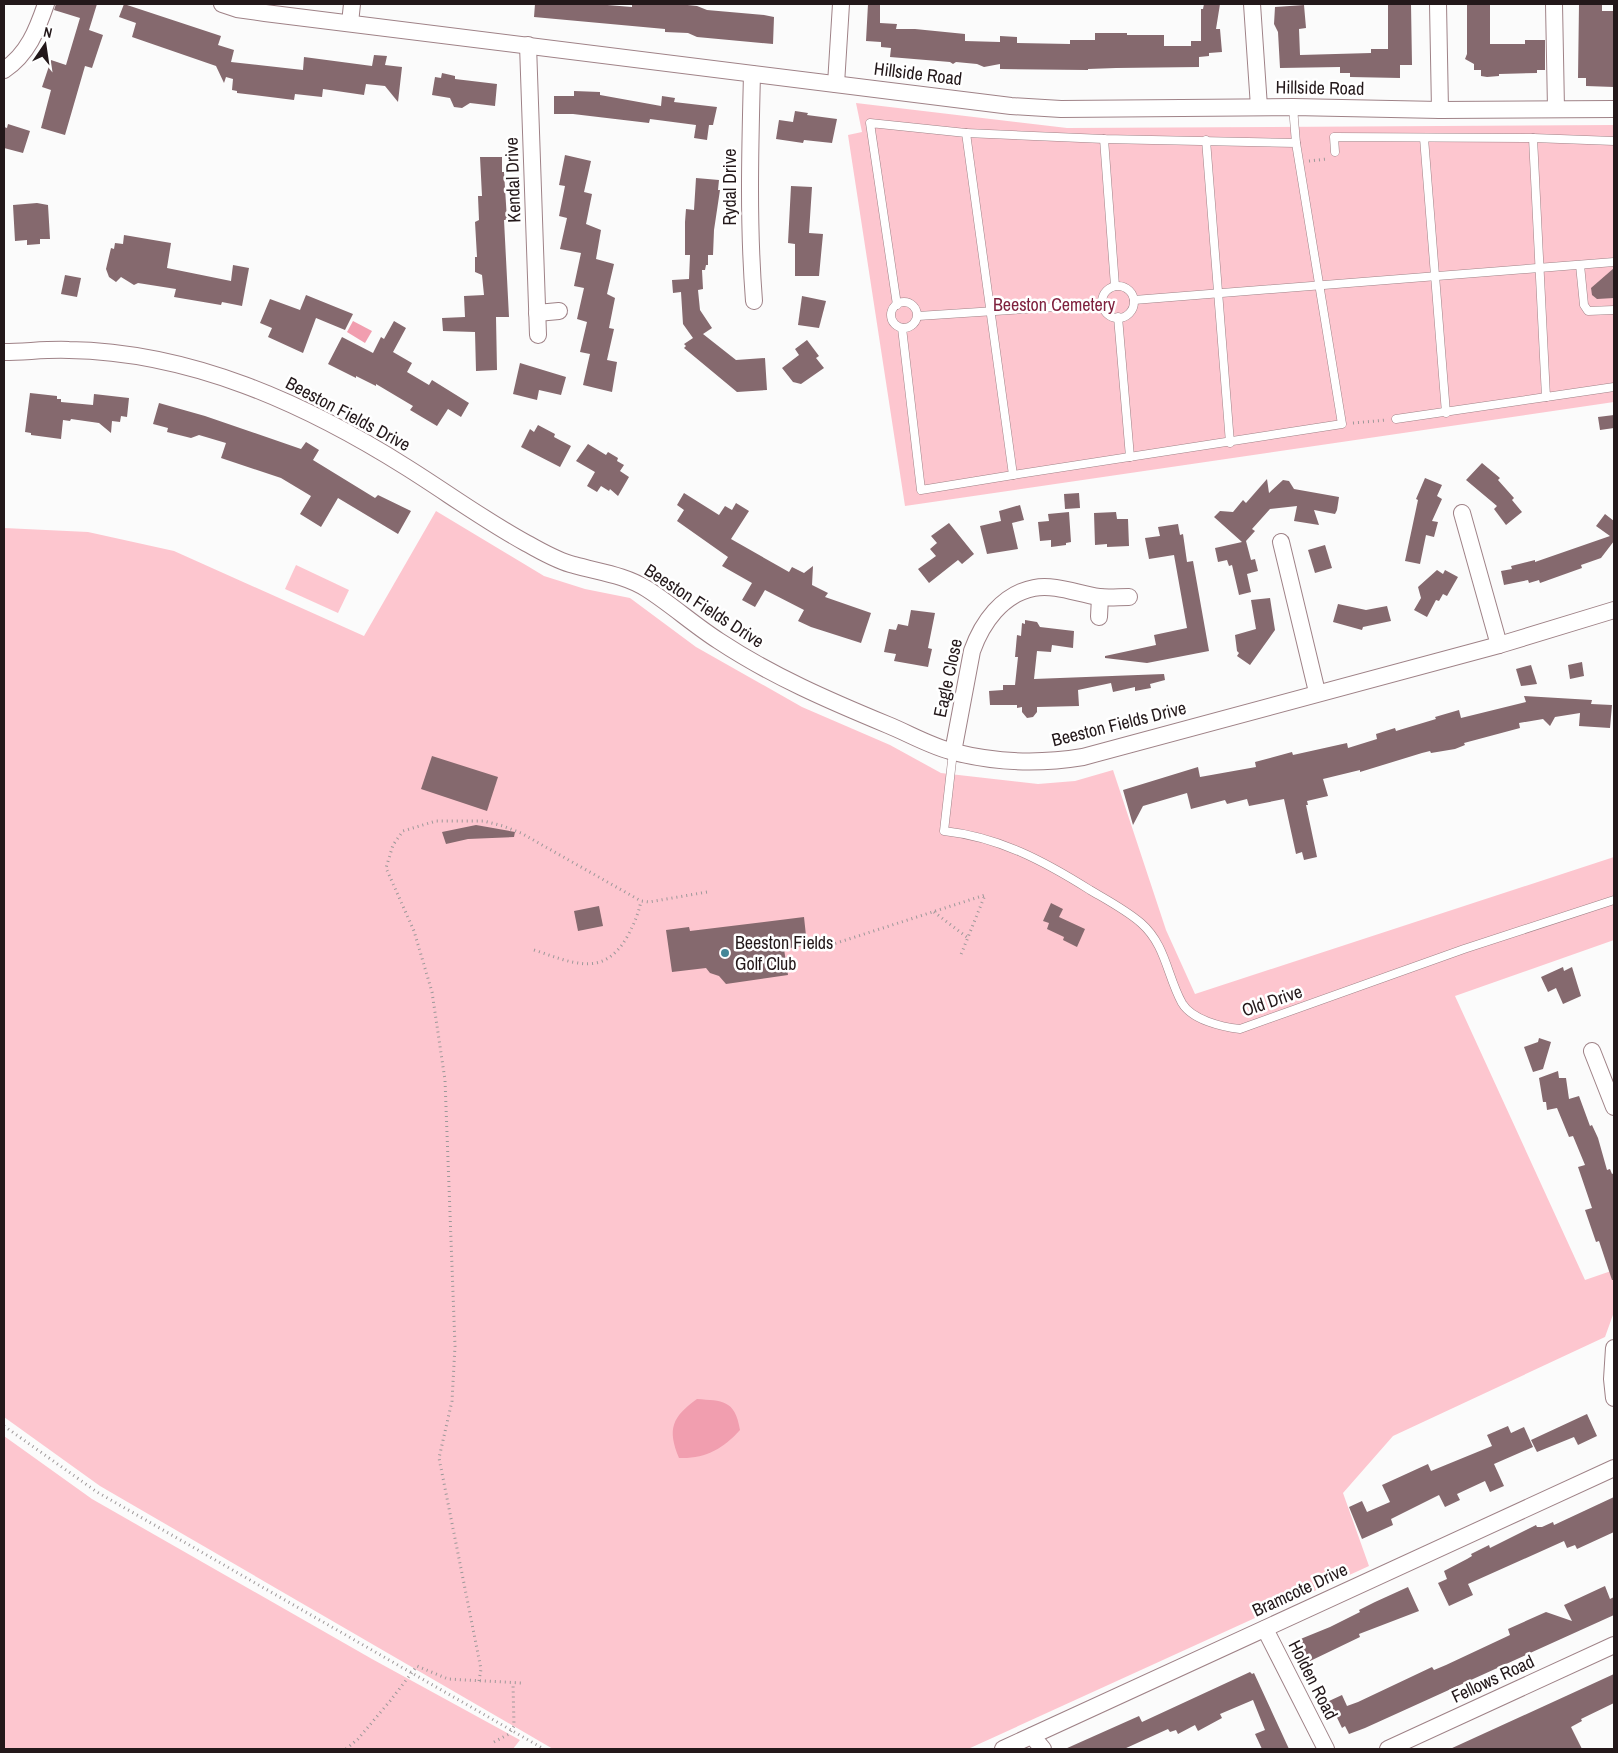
<svg xmlns="http://www.w3.org/2000/svg" width="1618" height="1753" viewBox="0 0 1618 1753" font-family="'Archivo Narrow',sans-serif">
<style>
.green{fill:#fdc6cf}
.water{fill:#f19eaf}
.building{fill:#85696e}
.lines{fill:none;stroke-linecap:round;stroke-linejoin:round}
.service-casing{stroke:#9f8287;stroke-width:9}
.minor-casing{stroke:#9f8287;stroke-width:18}
.path{stroke:#9d9899;stroke-width:3;stroke-dasharray:1 4;stroke-linecap:butt}
.service{stroke:#fff;stroke-width:8}
.minor{stroke:#fff;stroke-width:16}
.poi-dot{fill:#448798;stroke:#fff;stroke-width:2}
.labels{text-anchor:middle;stroke-width:5;stroke-linejoin:round;paint-order:stroke}
.street-label{font-size:18px;fill:#23181a;stroke:#fff}
.park-label{font-size:18px;fill:#7f213e;stroke:#fff}
.poi-label{font-size:18px;fill:#23181a;stroke:#fff;text-anchor:start}
</style>
<rect width="100%" height="100%" fill="#fbfbfb"/>
<g class="green">
<polygon points="856,103 1067,128 1614,125 1614,402 905,506 848,135 862,132"/>
<polygon points="436,511 544,576 585,589 630,598 696,647 802,707 890,745 941,773 1038,784 1075,781 1113,770 1166,930 1195,994 1614,857 1614,940 1455,996 1585,1280 1614,1270 1614,1312 1605,1337 1393,1436 1343,1493 1369,1566 968,1749 553,1749 100,1486 4,1417 4,528 88,532 174,551 364,636"/>
<polygon points="296,565 349,590 338,613 285,589"/>
<polygon points="4,1436 92,1499 372,1659 520,1740 513,1749 4,1749"/>
</g>
<g class="water">
<polygon points="353,321 372,331 365,343 347,332"/>
<path d="M697 1399C722 1401 735 1399 740 1430 723 1449 705 1459 679 1458 667 1429 672 1417 697 1399Z"/>
</g>
<g class="building">
<polygon points="56,4 97,4 89,30 103,35 92,68 85,66 65,135 41,128 51,90 42,87 51,60 66,65 80,18 54,10"/>
<polygon points="124,4 221,36 218,45 234,50 231,62 303,70 304,57 372,66 374,55 387,56 385,65 402,67 398,102 385,86 366,84 364,95 323,89 322,97 295,94 294,100 237,93 237,91 232,90 233,79 226,77 224,83 216,66 132,37 136,23 119,17"/>
<polygon points="535,4 595,4 632,7 632,4 678,4 697,6 707,10 764,15 774,17 773,44 697,37 688,33 665,32 665,29 534,17"/>
<polygon points="868,4 880,4 880,23 897,24 896,29 915,29 965,34 965,41 1000,42 1000,36 1017,37 1017,43 1070,44 1070,40 1095,40 1095,33 1127,33 1127,35 1164,35 1164,46 1191,46 1191,41 1201,41 1201,9 1203,9 1204,4 1220,4 1216,29 1220,29 1222,52 1209,53 1209,56 1199,57 1199,67 1116,68 1088,69 1088,70 1000,69 1000,64 984,67 977,64 956,62 953,64 950,62 890,57 891,48 881,47 881,42 866,41"/>
<polygon points="1388,4 1411,4 1412,65 1400,65 1400,78 1350,77 1350,73 1340,73 1340,67 1280,68 1278,32 1274,24 1275,7 1304,5 1306,28 1299,29 1300,55 1371,53 1371,49 1388,49"/>
<polygon points="1467,4 1490,4 1490,44 1525,44 1525,40 1545,40 1545,70 1537,70 1537,73 1499,74 1499,76 1487,77 1481,76 1481,70 1474,70 1474,64 1465,59 1467,54"/>
<polygon points="1579,4 1602,4 1602,11 1614,11 1614,87 1586,86 1586,78 1578,78"/>
<polygon points="442,73 455,76 455,79 497,84 495,106 470,103 462,108 454,107 450,98 432,95 435,77 441,78"/>
<polygon points="574,91 600,92 600,95 661,106 662,96 675,98 674,102 717,107 713,125 709,125 707,140 694,138 696,125 650,119 649,123 573,114 554,114 554,96 574,96"/>
<polygon points="795,111 808,113 807,115 837,119 832,143 804,140 803,143 776,139 779,120 793,122"/>
<polygon points="8,124 30,131 23,153 4,148 4,127 7,128"/>
<polygon points="565,155 591,161 584,192 592,194 586,224 601,230 596,259 614,264 607,294 615,298 609,328 614,329 607,360 617,362 612,392 583,385 590,354 580,352 587,322 577,319 584,288 574,286 581,253 560,249 567,218 559,216 565,186 559,185"/>
<polygon points="480,157 502,157 502,172 504,172 507,220 504,220 509,317 496,317 497,370 476,371 475,332 443,331 442,318 465,317 464,296 484,295 482,275 475,272 475,257 477,257 475,222 479,220 478,196 482,196"/>
<polygon points="696,178 719,180 718,190 720,190 714,230 713,255 708,255 708,265 706,265 705,270 702,270 703,289 698,290 700,310 712,328 703,334 736,360 765,358 767,390 737,392 684,348 686,346 684,344 693,338 683,324 681,292 673,293 672,280 689,279 690,255 685,255 685,222 686,209 694,210"/>
<polygon points="791,186 812,187 809,233 823,234 819,276 795,276 795,244 788,243"/>
<polygon points="37,203 48,205 50,239 40,239 40,244 27,245 27,240 15,241 13,205"/>
<polygon points="124,235 171,243 167,268 231,281 233,265 249,268 242,306 222,302 221,305 174,297 176,289 138,283 134,285 121,277 116,282 109,277 106,269 111,248 114,249 115,243 123,244"/>
<polygon points="1614,268 1614,298 1597,299 1592,295 1591,288"/>
<polygon points="65,275 81,278 77,297 61,294"/>
<polygon points="306,295 353,314 345,330 316,318 303,353 268,337 272,328 260,323 270,299 300,310"/>
<polygon points="802,296 826,301 819,328 798,325"/>
<polygon points="394,321 406,328 393,352 412,363 407,372 429,385 432,380 469,403 461,417 448,409 437,426 410,410 413,406 376,384 376,386 356,376 356,378 328,364 342,337 373,353 381,337 384,339"/>
<polygon points="807,340 819,356 816,358 824,368 801,384 793,382 782,368 799,355 795,349"/>
<polygon points="520,363 566,377 561,395 539,390 537,400 513,394"/>
<polygon points="30,393 57,396 57,399 61,399 61,402 93,405 94,394 129,398 127,417 121,416 120,422 112,421 111,433 99,423 71,419 70,421 63,420 61,439 31,435 31,433 25,432"/>
<polygon points="159,403 205,416 301,449 306,442 319,450 313,460 375,498 378,495 411,511 398,534 338,498 321,527 300,514 311,496 281,478 221,458 226,443 199,435 191,438 167,432 168,428 153,424"/>
<polygon points="1614,415 1614,428 1600,430 1598,417"/>
<polygon points="538,425 555,434 554,437 571,446 560,467 521,447 530,429 534,432"/>
<polygon points="588,444 606,455 608,452 618,458 617,461 624,465 620,471 629,477 618,496 610,489 609,491 601,486 597,492 587,486 595,472 576,461"/>
<polygon points="1482,463 1500,478 1498,480 1514,498 1512,500 1522,512 1506,525 1494,509 1497,506 1466,480"/>
<polygon points="1425,478 1442,485 1437,496 1442,499 1432,521 1438,522 1434,537 1426,535 1420,564 1405,561 1418,500 1416,499"/>
<polygon points="1267,479 1269,493 1283,480 1289,481 1294,489 1339,497 1337,510 1335,514 1314,510 1319,525 1294,521 1297,506 1270,509 1252,529 1255,531 1246,541 1251,560 1255,559 1258,571 1247,574 1251,592 1239,595 1232,565 1229,566 1227,560 1218,562 1215,548 1242,542 1214,517 1220,511 1233,512 1243,500 1246,503"/>
<polygon points="684,493 719,515 725,506 732,510 736,503 749,511 731,539 789,572 792,567 804,573 813,566 812,585 828,593 825,597 871,613 861,643 811,627 798,621 804,610 765,590 755,607 742,600 752,583 722,566 728,557 677,521 684,510 677,505"/>
<polygon points="1079,493 1080,508 1065,509 1064,494"/>
<polygon points="1020,505 1024,520 1012,523 1018,549 987,554 980,526 1001,521 999,511"/>
<polygon points="1069,512 1071,542 1066,543 1066,545 1051,547 1051,540 1040,541 1038,522 1049,521 1048,514"/>
<polygon points="1116,512 1117,519 1128,519 1129,546 1107,547 1107,544 1095,545 1094,513"/>
<polygon points="1605,514 1614,521 1614,541 1601,558 1581,565 1582,568 1540,583 1539,580 1529,583 1528,580 1504,585 1501,571 1512,569 1511,566 1535,560 1535,562 1610,536 1596,526"/>
<polygon points="949,523 974,554 962,564 958,560 929,583 918,569 936,556 930,549 937,543 931,536"/>
<polygon points="1178,524 1180,535 1183,534 1187,562 1193,561 1209,651 1147,663 1105,658 1105,656 1156,645 1154,635 1187,628 1174,555 1149,559 1145,538 1160,536 1158,527"/>
<polygon points="1325,545 1332,568 1315,573 1308,550"/>
<polygon points="1437,570 1443,574 1445,570 1458,577 1447,596 1443,594 1439,601 1436,600 1427,617 1414,610 1421,598 1418,587"/>
<polygon points="1270,598 1275,630 1250,665 1237,656 1239,653 1237,651 1235,635 1256,629 1251,600"/>
<polygon points="1338,604 1366,610 1387,606 1391,621 1363,627 1362,630 1333,622"/>
<polygon points="911,610 935,613 928,648 932,649 928,667 894,661 896,654 884,652 889,629 896,630 898,624 908,626"/>
<polygon points="1025,620 1037,622 1040,627 1074,631 1073,648 1052,645 1051,652 1037,651 1034,679 1164,674 1165,680 1150,684 1151,688 1135,691 1135,687 1113,692 1111,683 1078,690 1079,706 1037,707 1037,712 1033,717 1027,718 1022,712 1022,707 1017,708 1017,705 990,705 989,691 1003,690 1003,685 1015,685 1018,657 1015,657 1017,635 1021,636 1022,623 1025,624"/>
<polygon points="1582,662 1584,676 1570,679 1568,665"/>
<polygon points="1531,665 1537,684 1521,686 1516,669"/>
<polygon points="1524,696 1592,700 1591,704 1612,705 1610,728 1579,726 1580,713 1555,717 1550,726 1543,719 1519,723 1520,728 1464,743 1465,745 1455,749 1431,753 1430,751 1422,753 1360,772 1360,770 1323,779 1328,796 1307,801 1308,805 1306,805 1317,857 1304,860 1302,852 1296,854 1284,799 1249,806 1247,799 1227,804 1225,800 1191,809 1187,793 1143,806 1133,825 1123,790 1198,767 1200,777 1256,767 1255,762 1292,752 1293,755 1347,743 1348,748 1377,739 1376,734 1395,728 1396,731 1436,719 1435,717 1459,710 1461,718 1526,702"/>
<polygon points="432,756 498,777 487,811 421,789"/>
<polygon points="476,825 515,832 514,837 468,839 446,844 442,832"/>
<polygon points="1051,903 1063,909 1059,917 1085,929 1077,947 1063,940 1064,937 1047,929 1049,923 1043,921"/>
<polygon points="599,906 603,926 578,931 574,911"/>
<polygon points="804,917 807,945 784,949 788,975 726,984 719,976 710,973 706,968 672,972 666,930 689,927 690,931"/>
<polygon points="1563,967 1564,971 1572,967 1581,996 1563,1004 1556,988 1548,992 1541,977"/>
<polygon points="1539,1038 1551,1042 1543,1069 1533,1072 1524,1047 1538,1042"/>
<polygon points="1558,1071 1559,1078 1566,1078 1569,1099 1579,1096 1590,1126 1592,1125 1598,1138 1607,1170 1610,1169 1612,1174 1614,1173 1614,1280 1612,1280 1599,1241 1596,1242 1585,1210 1592,1208 1578,1167 1585,1165 1573,1136 1569,1137 1557,1108 1547,1110 1546,1102 1543,1102 1539,1078"/>
<polygon points="1587,1414 1597,1436 1578,1445 1574,1437 1537,1452 1531,1440"/>
<polygon points="1508,1426 1511,1433 1524,1427 1533,1447 1494,1464 1504,1486 1490,1492 1485,1481 1457,1494 1460,1500 1445,1507 1439,1495 1391,1519 1393,1525 1362,1539 1349,1507 1362,1501 1367,1512 1390,1502 1382,1485 1428,1464 1431,1471 1492,1446 1487,1435"/>
<polygon points="1614,1497 1614,1532 1577,1549 1575,1545 1567,1548 1564,1541 1468,1584 1473,1595 1449,1606 1438,1583 1447,1579 1444,1571 1467,1559 1472,1556 1471,1554 1489,1545 1490,1548 1536,1525 1537,1527 1542,1527 1553,1522 1554,1525"/>
<polygon points="1605,1586 1610,1599 1614,1597 1614,1615 1365,1728 1349,1734 1345,1726 1342,1728 1329,1701 1342,1695 1347,1706 1358,1702 1432,1667 1434,1670 1446,1665 1510,1635 1508,1629 1546,1612 1572,1621 1564,1605"/>
<polygon points="1408,1587 1419,1611 1359,1634 1360,1637 1308,1662 1298,1640 1330,1627 1360,1612 1359,1610 1375,1602"/>
<polygon points="1250,1672 1252,1674 1254,1673 1289,1749 1262,1749 1255,1734 1265,1730 1253,1700 1220,1714 1222,1718 1198,1731 1195,1725 1178,1734 1176,1730 1170,1732 1168,1729 1124,1749 1065,1749 1139,1716 1142,1722"/>
<polygon points="1614,1674 1614,1703 1581,1719 1582,1721 1571,1727 1582,1749 1450,1749"/>
</g>
<g class="lines">
<g class="service-casing">
<g id="service">
<polyline points="1293,107 1296,143"/>
<polyline points="966,133 1104,139 1296,143 1342,424 1013,475"/>
<polyline points="1424,138 1446,413"/>
<polyline points="1533,138 1546,397 1614,387"/>
<polyline points="1104,139 1115,286"/>
<polyline points="1206,140 1230,443"/>
<polyline points="1335,152 1334,137 1533,138 1614,141"/>
<polyline points="1580,265 1584,305 1588,311 1614,310"/>
<circle cx="1118" cy="302" r="16"/>
<polyline points="1134,300 1614,262"/>
<circle cx="904" cy="315" r="13"/>
<polyline points="897,305 870,123 966,133 1013,475 921,490 902,328"/>
<polyline points="918,316 1102,304"/>
<polyline points="1118,317 1130,457"/>
<polyline points="1396,419 1546,397"/>
<path d="M953 752 944 831C999 837 1044 861 1090 890 1107 900 1126 910 1141 923 1166 945 1167 976 1182 1003 1192 1020 1222 1027 1240 1029L1464 949 1614 900"/>
</g>
</g>
<g class="minor-casing">
<g id="minor">
<polyline points="222,4 237,9 265,13 1011,106 1061,109 1293,107 1440,110 1614,109"/>
<polyline points="1252,4 1259,107"/>
<polyline points="1438,4 1440,110"/>
<polyline points="1554,4 1556,109"/>
<polyline points="350,23 352,4"/>
<polyline points="528,45 538,335"/>
<path d="M4 70C28 54 37 30 46 4"/>
<path d="M752 74C750 151 748 224 754 301"/>
<polyline points="836,84 841,4"/>
<polyline points="537,313 559,311"/>
<path d="M4 352C25 352 47 349 69 350 191 352 304 403 406 467 446 492 484 520 526 543 541 551 557 561 574 565 599 572 625 575 647 589 672 605 694 625 719 641 772 676 830 701 888 725 910 734 932 747 954 752 997 763 1040 764 1083 757L1499 645 1614 610"/>
<polyline points="1462,513 1499,645"/>
<polyline points="1281,542 1317,692"/>
<polyline points="1099,617 1100,597"/>
<path d="M953 752 972 651C982 623 1002 594 1034 588 1055 584 1078 594 1099 597 1108 598 1119 597 1129 597"/>
<polyline points="1592,1051 1614,1107"/>
<polyline points="1614,1348 1612,1379 1614,1398"/>
<polyline points="1265,1629 1326,1749"/>
<polyline points="1032,1736 1043,1749"/>
<polyline points="1003,1749 1614,1468"/>
<polyline points="1388,1749 1614,1645"/>
</g>
</g>
<g class="path">
<polyline points="1309,161 1327,159"/>
<polyline points="1353,423 1387,420"/>
<polyline points="934,912 968,938"/>
<polyline points="821,948 985,895 960,957"/>
<path d="M534 950C571 962 603 979 627 937 634 924 638 915 641 901"/>
<polyline points="4,1426 97,1492 544,1749"/>
<polyline points="479,1681 481,1669 439,1458 452,1401 455,1346 445,1080 432,992 414,931 386,868 393,845 403,831 436,821 484,821 503,826 521,833 641,901 649,902 707,892"/>
<polyline points="494,1742 509,1734 514,1726 513,1683"/>
<polyline points="346,1749 358,1739 390,1701 417,1666 448,1679 522,1683"/>
</g>
<use href="#service" class="service"/>
<use href="#minor" class="minor"/>
</g>
<circle class="poi-dot" cx="725" cy="953" r="5"/>
<g class="labels">
<g class="street-label">
<text transform="translate(918 74) rotate(7)" y="6">Hillside Road</text>
<text transform="translate(1320 88) rotate(1)" y="6">Hillside Road</text>
<text transform="translate(513 180) rotate(-92)" y="6">Kendal Drive</text>
<text transform="translate(730 187) rotate(-90)" y="6">Rydal Drive</text>
<text transform="translate(348 414) rotate(28)" y="6">Beeston Fields Drive</text>
<text transform="translate(704 606) rotate(33)" y="6">Beeston Fields Drive</text>
<text transform="translate(948 678) rotate(-78)" y="6">Eagle Close</text>
<text transform="translate(1119 724) rotate(-14)" y="6">Beeston Fields Drive</text>
<text transform="translate(1272 1001) rotate(-19)" y="6">Old Drive</text>
<text transform="translate(1300 1590) rotate(-25)" y="6">Bramcote Drive</text>
<text transform="translate(1493 1679) rotate(-25)" y="6">Fellows Road</text>
<text transform="translate(1313 1680) rotate(63)" y="6">Holden Road</text>
</g>
<g class="park-label">
<text x="1054" y="311">Beeston Cemetery</text>
</g>
<g class="poi-label">
<text x="735" y="949">Beeston Fields<tspan x="735" dy="21">Golf Club</tspan></text>
</g>
</g>
<rect width="1618" height="1753" fill="none" stroke="#23181a" stroke-width="10"/>
<g transform="translate(45 45) rotate(13)" stroke="#ffffff" stroke-width="4" paint-order="stroke">
<path d="M0-4L9 19L0 12L-9 19Z" fill="#23181a"/>
<text y="-8" font-size="14" font-weight="bold" text-anchor="middle" fill="#23181a">N</text>
</g>
</svg>
